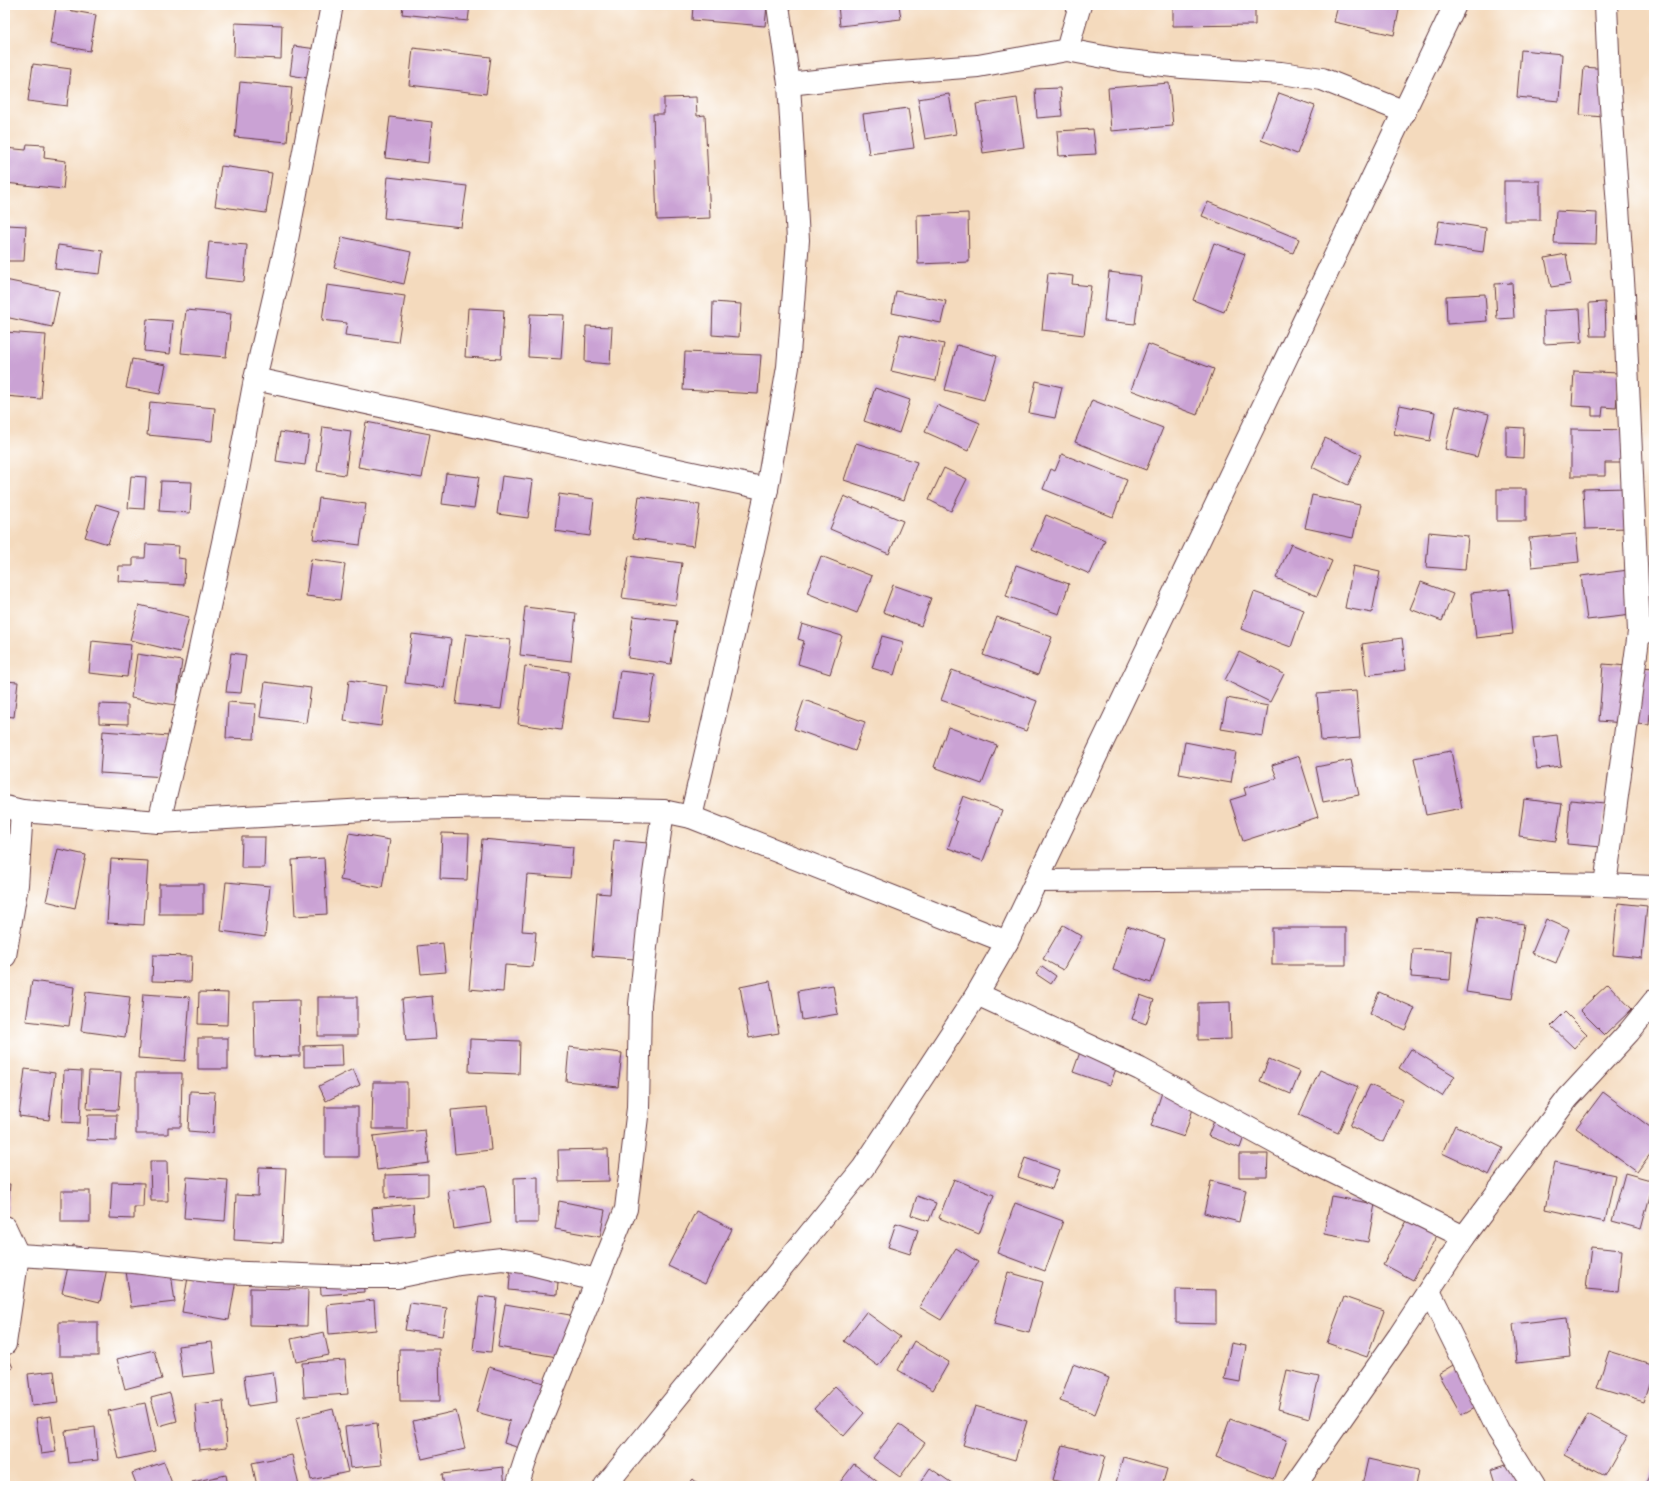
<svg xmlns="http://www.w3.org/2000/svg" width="1659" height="1491" viewBox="0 0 1659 1491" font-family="'Libre Bodoni',serif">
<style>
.building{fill:#caa2d4}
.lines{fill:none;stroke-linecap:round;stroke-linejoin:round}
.minor-casing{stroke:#643b41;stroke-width:24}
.minor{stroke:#fff;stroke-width:22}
</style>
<rect width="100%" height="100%" fill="#fff"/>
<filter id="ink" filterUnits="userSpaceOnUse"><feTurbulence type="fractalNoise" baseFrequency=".025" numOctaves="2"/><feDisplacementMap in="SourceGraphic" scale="8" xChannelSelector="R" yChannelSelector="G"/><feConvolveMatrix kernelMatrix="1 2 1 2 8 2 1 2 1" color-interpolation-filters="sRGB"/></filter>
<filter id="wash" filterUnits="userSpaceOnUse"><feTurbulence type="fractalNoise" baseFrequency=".012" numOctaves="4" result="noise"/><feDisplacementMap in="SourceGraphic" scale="16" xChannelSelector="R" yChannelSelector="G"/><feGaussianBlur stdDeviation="0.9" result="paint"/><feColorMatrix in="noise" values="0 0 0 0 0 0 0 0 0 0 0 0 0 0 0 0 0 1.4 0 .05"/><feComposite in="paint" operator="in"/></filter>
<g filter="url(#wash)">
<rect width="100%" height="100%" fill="#f4dabd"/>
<g id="blocks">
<g class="building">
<polygon points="403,5 470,5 468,21 402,14"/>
<polygon points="693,5 767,5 765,26 692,20"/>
<polygon points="838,5 899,5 901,19 840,26"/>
<polygon points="1173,5 1255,5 1255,25 1173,26"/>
<polygon points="1338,5 1400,5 1394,35 1334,22"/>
<polygon points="56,8 96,15 90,51 50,44"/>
<polygon points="235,23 282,25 281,59 234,57"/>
<polygon points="294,46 317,49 313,79 290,75"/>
<polygon points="413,48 491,57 486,94 409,85"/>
<polygon points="1521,50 1562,54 1559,101 1517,97"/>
<polygon points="33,64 71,69 67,106 28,101"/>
<polygon points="1584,67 1619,70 1615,118 1580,115"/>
<polygon points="240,82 292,87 287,142 235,137"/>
<polygon points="1169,83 1173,126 1111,131 1108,88"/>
<polygon points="1060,88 1062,116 1037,118 1035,89"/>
<polygon points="1279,93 1315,106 1297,154 1261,140"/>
<polygon points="949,94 956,134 925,139 918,99"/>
<polygon points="696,97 697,116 705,115 710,218 657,220 653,114 664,114 664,98"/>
<polygon points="1017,98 1024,147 983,153 976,104"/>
<polygon points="908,108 914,148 869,154 863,114"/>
<polygon points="390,117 432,122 428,163 385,158"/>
<polygon points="1093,129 1096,154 1059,156 1057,131"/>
<polygon points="27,144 45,145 44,158 66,161 63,189 5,183 5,148 26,150"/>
<polygon points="221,166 272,173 266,213 215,206"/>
<polygon points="388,177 467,186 461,227 384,218"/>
<rect x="1504" y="181" width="36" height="39"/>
<polygon points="1208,202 1299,239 1293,253 1202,216"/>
<polygon points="1556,211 1597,213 1596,244 1554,243"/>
<polygon points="968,213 969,262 918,264 917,215"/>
<polygon points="1439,221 1486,228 1483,252 1435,245"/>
<polygon points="8,225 26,226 24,261 7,261"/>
<polygon points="342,237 411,252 404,284 334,268"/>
<polygon points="209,242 247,245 244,282 205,278"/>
<polygon points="1214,243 1245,254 1224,312 1193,300"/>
<polygon points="58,245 103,251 100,274 55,269"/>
<polygon points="1566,254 1571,284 1551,287 1545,258"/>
<polygon points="1109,272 1141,276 1135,324 1104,321"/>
<polygon points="1048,273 1073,276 1072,284 1091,286 1084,335 1042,330"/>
<polygon points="5,280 59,291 52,327 5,317"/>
<polygon points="1512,283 1514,318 1497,319 1495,284"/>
<polygon points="327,285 405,296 398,342 345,335 347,323 322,320"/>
<polygon points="896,291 946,301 941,323 892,313"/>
<polygon points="1485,294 1487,321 1447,324 1446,296"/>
<polygon points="713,302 741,304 739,337 712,335"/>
<polygon points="1605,302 1606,336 1591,336 1589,303"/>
<polygon points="468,308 504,310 501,359 465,357"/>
<polygon points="1580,309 1582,342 1544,344 1543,311"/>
<polygon points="186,310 231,314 226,357 181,353"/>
<polygon points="530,314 564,315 561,359 528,357"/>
<polygon points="147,319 173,321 170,354 144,351"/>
<polygon points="586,326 612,327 610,364 585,362"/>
<polygon points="5,332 46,335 41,399 5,396"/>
<polygon points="900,334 944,344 936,381 891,371"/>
<polygon points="1148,344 1214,369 1197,415 1131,390"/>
<polygon points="957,345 997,356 984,400 945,390"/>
<polygon points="685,352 761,355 758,394 683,390"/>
<polygon points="132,359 166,365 160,394 126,388"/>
<polygon points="1574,371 1619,373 1616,408 1603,407 1602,416 1592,416 1592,407 1572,406"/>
<polygon points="1036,381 1062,387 1055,418 1029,413"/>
<polygon points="875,388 910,400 899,433 864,421"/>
<polygon points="1092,400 1163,428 1146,470 1075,442"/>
<polygon points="150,402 215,408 212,441 147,435"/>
<polygon points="937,405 980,423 968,451 925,432"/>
<polygon points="1400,405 1435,412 1430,441 1394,434"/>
<polygon points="1456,406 1489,414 1477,457 1445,449"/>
<polygon points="366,422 430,434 422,478 358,467"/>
<polygon points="323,427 351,431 345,475 317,471"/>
<polygon points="1506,427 1524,428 1523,458 1506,457"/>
<polygon points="1571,429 1636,430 1635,463 1605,463 1605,476 1571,476"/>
<polygon points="280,432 309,436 305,465 276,461"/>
<polygon points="1325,438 1362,455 1348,485 1312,467"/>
<polygon points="856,443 917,462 904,500 844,480"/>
<polygon points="1062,454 1127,480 1113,517 1043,489 1051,469 1055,471"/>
<polygon points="944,468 967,479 951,511 929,500"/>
<polygon points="446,473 479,477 474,508 442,504"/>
<polygon points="131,476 146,477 144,509 128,508"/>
<polygon points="502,476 533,480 528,518 497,514"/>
<polygon points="161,481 192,482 190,513 159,511"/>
<polygon points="1629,488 1630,528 1585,529 1583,489"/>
<rect x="1497" y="489" width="29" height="32"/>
<polygon points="559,494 594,499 590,536 555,531"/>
<polygon points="1312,495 1360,505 1353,538 1305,528"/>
<polygon points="639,496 700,505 694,546 633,538"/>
<polygon points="844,496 903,521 889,554 830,529"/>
<polygon points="319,498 366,504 360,545 313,539"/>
<polygon points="96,504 119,511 108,544 85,537"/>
<polygon points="1046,515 1105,540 1090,574 1032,549"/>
<polygon points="1429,532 1468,536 1465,570 1426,567"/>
<polygon points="1576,534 1579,562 1532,567 1529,538"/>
<polygon points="146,544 179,546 178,558 185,559 184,585 118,581 119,566 133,566 133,558 145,558"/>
<polygon points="1291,544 1332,561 1317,596 1276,578"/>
<polygon points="629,556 682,563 676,605 622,598"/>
<polygon points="821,556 872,576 857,613 807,593"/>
<polygon points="311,559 345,564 340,600 306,596"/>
<polygon points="1016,565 1069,584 1059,614 1006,596"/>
<polygon points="1353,566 1380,572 1372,613 1345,608"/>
<polygon points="1644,568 1650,613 1587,620 1581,576"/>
<polygon points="1421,582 1453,594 1442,621 1410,609"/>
<polygon points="893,585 931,598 921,626 883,612"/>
<polygon points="1509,589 1513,634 1476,638 1471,593"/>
<polygon points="1254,592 1304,610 1291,647 1241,629"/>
<polygon points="139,605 189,617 180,652 130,640"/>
<polygon points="525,607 576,613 571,661 520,655"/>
<polygon points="633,616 677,621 671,664 628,658"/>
<polygon points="997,617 1052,637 1038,675 983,655"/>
<polygon points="802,624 842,636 830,674 798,664 804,641 798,639"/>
<polygon points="412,634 451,639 444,688 405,683"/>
<polygon points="466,634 511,640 501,709 456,704"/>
<polygon points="882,636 904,642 894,675 872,668"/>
<polygon points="1402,638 1406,670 1366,675 1362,644"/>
<polygon points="92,641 131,645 127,677 89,673"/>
<polygon points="1239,652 1284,674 1270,702 1225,680"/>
<polygon points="231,653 246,655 241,693 226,692"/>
<polygon points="137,654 182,661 176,705 131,698"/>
<polygon points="1603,664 1654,668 1649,725 1599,721"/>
<polygon points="525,666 569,672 561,730 518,724"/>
<polygon points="952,670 1037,701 1026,731 941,700"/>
<polygon points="620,671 655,675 648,722 613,718"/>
<polygon points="349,680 387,686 381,726 344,721"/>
<polygon points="5,681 18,682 14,717 5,716"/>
<polygon points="265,682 311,688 306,723 260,717"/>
<polygon points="1356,691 1360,738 1321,741 1317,694"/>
<polygon points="1227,698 1268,706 1263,736 1221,729"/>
<polygon points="804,700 865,722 855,751 794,729"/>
<polygon points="228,702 256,704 254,739 226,738"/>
<polygon points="99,704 128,705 128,724 99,723"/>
<polygon points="948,727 997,745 982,784 934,767"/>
<polygon points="103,731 169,736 166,777 100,773"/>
<polygon points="1557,735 1561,766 1537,769 1533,738"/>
<polygon points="1185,742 1236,752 1231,783 1179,774"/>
<polygon points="1451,751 1462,808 1426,815 1414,758"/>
<polygon points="1299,756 1318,817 1243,841 1230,800 1246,795 1244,788 1277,778 1272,765"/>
<polygon points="1351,760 1359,795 1323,802 1316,767"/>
<polygon points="963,796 1002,810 983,861 948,848 957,822 954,820"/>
<polygon points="1524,799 1562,804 1556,841 1519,836"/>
<polygon points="1570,800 1605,803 1602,847 1567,844"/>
<polygon points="349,833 390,840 382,888 340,880"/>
<polygon points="442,833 469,834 467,880 440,879"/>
<polygon points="242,837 265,837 264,868 241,868"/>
<polygon points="482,839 573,847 570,878 527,875 522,931 536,932 533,967 505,965 503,992 469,989"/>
<polygon points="614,840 659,844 650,960 592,956 597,893 610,894"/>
<polygon points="58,849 86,855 75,908 46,901"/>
<polygon points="324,858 327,914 295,916 292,860"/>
<polygon points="111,859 148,861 144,925 107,923"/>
<polygon points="226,882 270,886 265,937 221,931"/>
<rect x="159" y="884" width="44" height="30"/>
<polygon points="1618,903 1647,906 1642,958 1613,955"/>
<polygon points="1478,917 1524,924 1512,999 1466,992"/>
<polygon points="1546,919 1569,929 1556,963 1532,953"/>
<polygon points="1063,925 1082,936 1063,970 1043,959"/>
<polygon points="1127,926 1165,939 1151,983 1113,970"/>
<rect x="1272" y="928" width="74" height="37"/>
<polygon points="443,943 446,972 421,974 418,946"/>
<polygon points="1413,949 1452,951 1450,980 1411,977"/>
<polygon points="153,955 192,956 191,982 152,981"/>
<polygon points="1042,966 1056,976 1051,984 1036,974"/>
<polygon points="32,981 74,987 69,1026 26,1021"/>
<polygon points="770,981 779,1033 749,1038 740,987"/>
<polygon points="1608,984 1632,1009 1605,1035 1580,1010"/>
<polygon points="833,985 838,1014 802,1020 798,991"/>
<polygon points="86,992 130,997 125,1037 81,1031"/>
<polygon points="199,992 228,993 227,1025 198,1024"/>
<polygon points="1379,992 1415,1008 1405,1030 1370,1013"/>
<polygon points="143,994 190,997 185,1061 138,1058"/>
<polygon points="1140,995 1154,1000 1146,1024 1132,1019"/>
<polygon points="432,996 436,1039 406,1041 402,999"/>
<rect x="318" y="997" width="39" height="39"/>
<polygon points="299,1000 300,1056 255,1057 254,1001"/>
<polygon points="1230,1002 1231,1039 1198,1040 1198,1003"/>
<polygon points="1565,1012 1587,1034 1574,1048 1551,1026"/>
<polygon points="1086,1035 1124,1048 1110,1085 1073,1072"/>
<rect x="198" y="1038" width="30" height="31"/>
<polygon points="470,1039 520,1041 519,1074 469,1072"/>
<polygon points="342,1045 343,1066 304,1067 304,1046"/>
<polygon points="569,1047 622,1053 618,1087 566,1081"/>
<polygon points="1411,1049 1455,1076 1442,1096 1399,1068"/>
<polygon points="1269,1059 1300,1072 1291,1094 1260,1081"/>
<polygon points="25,1069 55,1073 49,1120 19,1116"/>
<polygon points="353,1069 360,1085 326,1101 319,1086"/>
<polygon points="64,1070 82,1071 80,1123 62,1122"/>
<polygon points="1320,1070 1358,1087 1338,1133 1299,1115"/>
<polygon points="89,1071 121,1072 118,1110 87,1109"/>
<polygon points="136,1073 182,1073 181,1127 168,1127 168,1134 136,1134"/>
<polygon points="1166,1080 1199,1090 1184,1137 1151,1126"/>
<polygon points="373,1082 407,1082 407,1129 372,1129"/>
<polygon points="1370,1085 1403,1100 1383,1142 1350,1126"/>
<polygon points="190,1091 215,1092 213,1133 188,1131"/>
<polygon points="1603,1092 1654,1130 1654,1149 1637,1172 1576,1128"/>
<rect x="325" y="1107" width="33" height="50"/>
<polygon points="487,1107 491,1150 455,1154 451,1110"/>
<polygon points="1219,1108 1250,1120 1240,1148 1208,1136"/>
<polygon points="88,1115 117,1115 116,1141 87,1140"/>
<polygon points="1455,1125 1503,1148 1489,1175 1442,1153"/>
<polygon points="425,1130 429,1163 377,1170 373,1136"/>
<polygon points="608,1149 609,1181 559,1182 558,1150"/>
<polygon points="1239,1154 1268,1154 1267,1177 1239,1177"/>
<polygon points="1025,1158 1059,1170 1052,1189 1018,1177"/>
<polygon points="150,1161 167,1161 168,1201 151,1201"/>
<polygon points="1555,1162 1615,1175 1605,1222 1545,1209"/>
<polygon points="259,1167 286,1168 282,1243 234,1240 236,1195 258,1196"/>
<polygon points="1625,1173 1654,1181 1641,1229 1612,1221"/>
<polygon points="428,1174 428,1196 385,1198 385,1175"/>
<polygon points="187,1177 228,1180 225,1221 184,1218"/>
<polygon points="538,1177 538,1223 515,1223 514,1178"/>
<polygon points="954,1179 994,1195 979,1234 939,1218"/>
<polygon points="1211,1181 1246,1190 1239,1222 1204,1213"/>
<polygon points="112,1182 144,1183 143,1207 134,1207 134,1219 110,1218"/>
<polygon points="5,1184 10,1184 7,1215 5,1215"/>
<polygon points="485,1185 491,1223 454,1229 448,1191"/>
<rect x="61" y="1191" width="29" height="31"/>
<polygon points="917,1196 936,1203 929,1221 911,1215"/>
<polygon points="1331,1196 1375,1204 1368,1242 1324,1234"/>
<polygon points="559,1201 605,1210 600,1237 555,1229"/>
<polygon points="1015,1203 1063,1221 1045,1271 997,1253"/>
<polygon points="413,1204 415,1236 375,1240 372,1208"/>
<polygon points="1413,1210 1442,1226 1413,1280 1383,1264"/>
<polygon points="696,1211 732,1229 705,1284 668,1266"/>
<polygon points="896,1223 918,1230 910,1254 888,1247"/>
<polygon points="73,1245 110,1254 100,1302 62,1293"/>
<polygon points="1591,1247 1622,1250 1618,1292 1586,1289"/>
<polygon points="956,1248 978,1262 941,1320 919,1307"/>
<polygon points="511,1263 559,1268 557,1295 509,1290"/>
<polygon points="170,1266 175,1302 131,1307 126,1271"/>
<polygon points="190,1266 237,1274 229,1320 182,1312"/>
<polygon points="1008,1272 1043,1282 1029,1333 994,1324"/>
<polygon points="363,1275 364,1292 321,1295 320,1277"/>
<polygon points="250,1288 308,1289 307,1326 250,1325"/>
<polygon points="1176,1289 1216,1290 1216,1324 1176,1323"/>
<polygon points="479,1296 497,1298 491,1352 473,1350"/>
<polygon points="1344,1297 1384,1311 1367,1357 1327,1343"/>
<polygon points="374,1300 376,1330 329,1334 327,1305"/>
<polygon points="410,1303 447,1308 442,1336 405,1330"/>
<polygon points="505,1304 570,1315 563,1358 498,1347"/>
<polygon points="866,1312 900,1337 878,1366 844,1341"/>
<polygon points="1566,1318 1570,1357 1517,1363 1513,1324"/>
<rect x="59" y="1322" width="39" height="34"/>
<polygon points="324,1332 329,1355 296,1362 291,1339"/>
<polygon points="914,1341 949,1362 933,1390 898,1370"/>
<polygon points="212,1342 216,1373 182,1377 178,1346"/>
<polygon points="1231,1343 1246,1346 1240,1382 1224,1379"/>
<polygon points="399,1349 439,1349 440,1401 400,1401"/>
<polygon points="154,1350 162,1379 125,1389 117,1359"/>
<polygon points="1609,1351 1654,1365 1654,1371 1644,1402 1597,1388"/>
<polygon points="8,1356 13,1368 5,1371 5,1357"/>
<polygon points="345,1360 348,1394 304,1397 302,1363"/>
<polygon points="1460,1361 1484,1402 1461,1415 1438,1374"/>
<polygon points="1073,1364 1109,1378 1095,1414 1060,1401"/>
<polygon points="489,1367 551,1385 532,1452 504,1443 510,1421 476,1412"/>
<polygon points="1287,1370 1319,1377 1309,1418 1278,1409"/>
<polygon points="54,1371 58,1403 32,1406 28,1374"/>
<polygon points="273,1372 277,1402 248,1406 244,1376"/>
<polygon points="835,1386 864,1413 844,1436 814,1409"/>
<polygon points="170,1393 177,1421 159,1426 151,1398"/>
<polygon points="223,1401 227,1447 199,1450 195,1404"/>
<polygon points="145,1403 155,1451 119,1459 108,1411"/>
<polygon points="975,1406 1027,1421 1015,1460 963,1445"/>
<polygon points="333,1409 348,1472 311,1480 296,1418"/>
<polygon points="456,1411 465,1449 422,1459 413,1421"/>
<polygon points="1588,1414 1627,1435 1604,1476 1565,1455"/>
<polygon points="51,1416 56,1452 41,1454 36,1418"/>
<polygon points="1230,1419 1287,1440 1273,1479 1216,1457"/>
<polygon points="377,1423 382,1465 350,1468 345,1427"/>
<polygon points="899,1424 925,1443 900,1477 873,1458"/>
<polygon points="95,1427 98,1460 69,1463 65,1431"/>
<polygon points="1063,1445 1105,1456 1097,1486 1075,1486 1053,1480"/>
<polygon points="292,1455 299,1486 257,1486 252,1463"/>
<polygon points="1123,1457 1167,1469 1162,1486 1115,1486"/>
<polygon points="1368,1459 1418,1470 1415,1486 1362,1486"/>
<polygon points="164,1462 173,1486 137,1486 132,1473"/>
<polygon points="1515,1462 1523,1486 1496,1486 1491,1470"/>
<polygon points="854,1464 883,1486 838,1485"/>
<polygon points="1654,1466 1654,1486 1645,1486"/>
<polygon points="503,1467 505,1486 444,1486 442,1474"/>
<polygon points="930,1468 956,1486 918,1486"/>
<polygon points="226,1475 228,1486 193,1486 192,1482"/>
<polygon points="693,1479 701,1486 687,1486"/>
</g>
</g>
</g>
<g filter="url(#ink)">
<use href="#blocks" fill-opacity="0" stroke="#643b41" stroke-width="1"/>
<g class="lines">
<g class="minor-casing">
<g id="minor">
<polyline points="1606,5 1609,76 1624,295 1639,632 1654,631"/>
<polyline points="1067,50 1120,60 1182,67 1281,73 1322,79 1405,112"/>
<polyline points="789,84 886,73 978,66 1067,50 1080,5"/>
<polyline points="255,379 767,489"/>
<polyline points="5,807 22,811 159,822 366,810 496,807 663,811 691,817 1007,942"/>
<polyline points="691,817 767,489 788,367 798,240 789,84 778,5"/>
<polyline points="159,822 196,667 235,487 255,379 286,245 332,5"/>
<polyline points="1037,881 1286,879 1605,885 1654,887"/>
<polyline points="1605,885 1639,632"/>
<polyline points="5,956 17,885 22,811"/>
<polyline points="977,994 1140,1069 1296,1154 1464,1237"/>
<polyline points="5,1227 18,1255 5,1344"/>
<polyline points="18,1255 134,1262 218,1272 356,1277 397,1277 459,1264 502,1259 524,1262 596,1280"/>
<polyline points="1429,1291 1498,1430 1533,1486"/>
<polyline points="517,1486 529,1449 626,1209 638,1108 640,1004 653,881 663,811"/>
<polyline points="605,1486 863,1168 977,994 1007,942 1455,5"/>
<polyline points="1294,1486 1399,1336 1464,1237 1568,1098 1629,1032 1654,1001"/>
</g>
</g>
<use href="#minor" class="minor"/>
</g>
</g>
<rect width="1659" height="1491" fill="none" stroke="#fff" stroke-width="20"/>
</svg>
